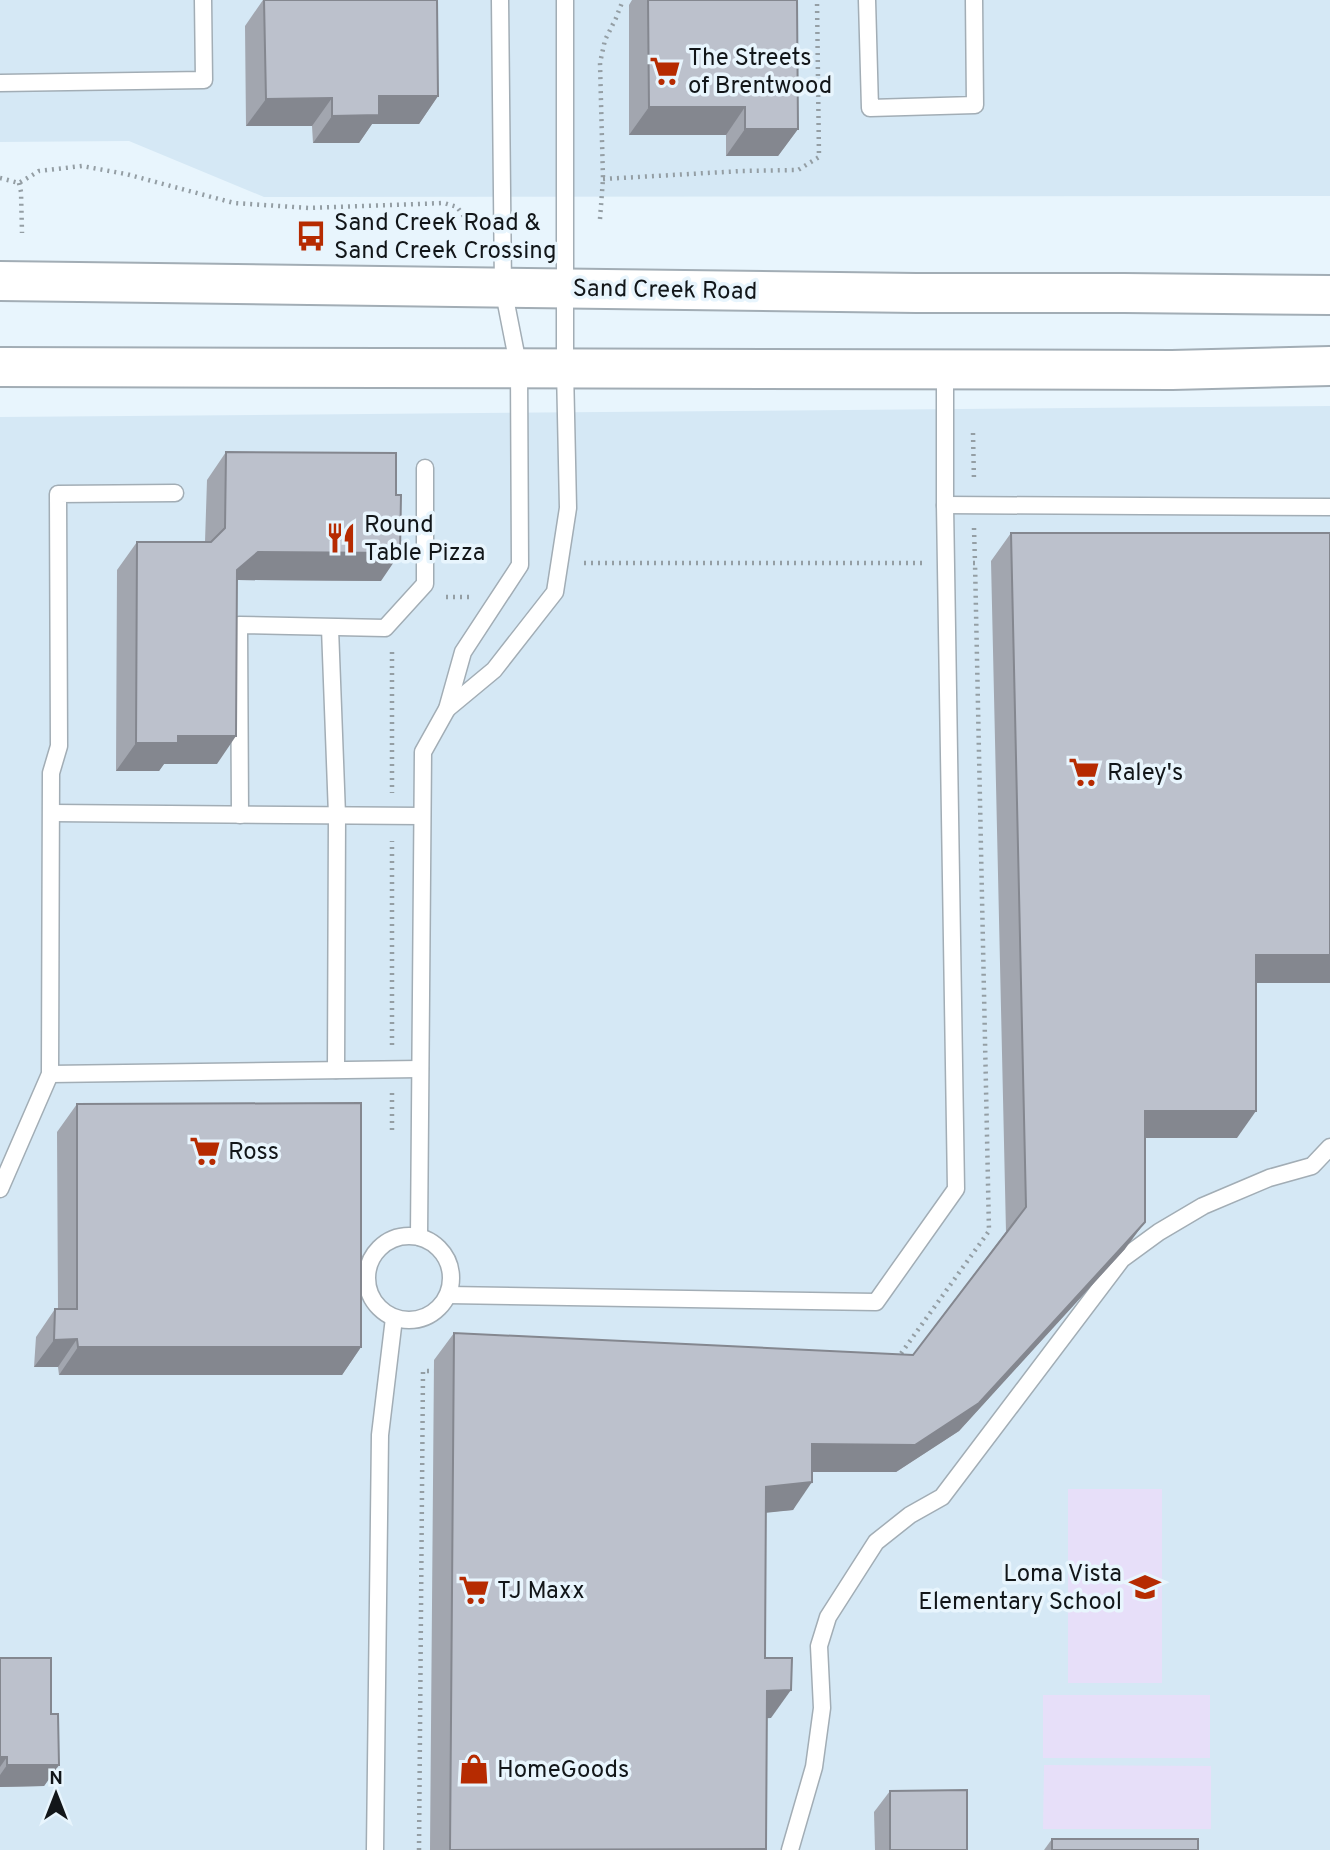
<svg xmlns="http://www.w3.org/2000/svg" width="1330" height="1850" viewBox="0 0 1330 1850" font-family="Overpass,sans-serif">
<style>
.built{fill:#d5e8f5}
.green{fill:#e7dff9}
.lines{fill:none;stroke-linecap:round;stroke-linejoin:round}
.service-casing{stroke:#a2adb5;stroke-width:19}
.secondary-casing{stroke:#a2adb5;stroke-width:42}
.path{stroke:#949ea4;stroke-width:4.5;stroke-dasharray:2 5;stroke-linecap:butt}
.service{stroke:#fff;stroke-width:16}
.secondary{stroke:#fff;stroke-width:38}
.wall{fill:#a2a6af}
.shaded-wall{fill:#84878f}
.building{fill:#bcc1cc;stroke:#84878f;stroke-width:2}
.labels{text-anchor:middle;stroke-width:7;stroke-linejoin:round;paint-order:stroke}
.poi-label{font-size:24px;fill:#121619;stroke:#e8f5fd;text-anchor:start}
.street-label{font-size:24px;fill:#121619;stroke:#e8f5fd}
</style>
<rect width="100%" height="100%" fill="#e8f5fd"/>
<g class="built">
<polygon points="0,0 1330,0 1330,196 264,197 129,141 0,142"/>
<polygon points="1330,406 1330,1850 0,1850 0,417"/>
</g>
<g class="green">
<rect x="1068" y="1489" width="94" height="194"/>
<rect x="1043" y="1695" width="167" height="63"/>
<polygon points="1044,1765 1211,1766 1211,1829 1043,1829"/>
</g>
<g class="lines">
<g class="service-casing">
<g id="service">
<polyline points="867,0 870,108 975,105 974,0"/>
<polyline points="0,83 204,80 203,0"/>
<polyline points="945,505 1330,507"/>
<polyline points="330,628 337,815 336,1070"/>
<polyline points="447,709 494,670 555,592 568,508 565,369 565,0"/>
<polyline points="52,813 422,816"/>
<polyline points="240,815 239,625 385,628 425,584 425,468"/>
<polyline points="50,1074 420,1069"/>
<polyline points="0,1189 50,1074 51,773 59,746 58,494 175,493"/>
<circle cx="409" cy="1278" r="42"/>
<polyline points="419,1237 423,752 447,709 463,652 520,565 519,369 503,288 500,0"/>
<polyline points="448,1295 876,1302 956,1189 945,505 945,369"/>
<polyline points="375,1850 380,1435 394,1318"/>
<polyline points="790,1850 814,1767 822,1708 819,1646 828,1617 876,1542 910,1515 942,1497 1122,1259 1159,1232 1203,1206 1269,1178 1312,1166 1330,1147"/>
</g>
</g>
<g class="secondary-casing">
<g id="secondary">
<polyline points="0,281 916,293 1124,293 1330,295"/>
<polyline points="0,367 1172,370 1330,366"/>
</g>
</g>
<g class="path">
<polyline points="0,178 19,183 39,171 82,166 126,174 234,203 309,208 444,203 457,207 466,219"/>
<polyline points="603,179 742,171 798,170 819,157 817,0"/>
<polyline points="19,183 21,192 22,233"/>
<polyline points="600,219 603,179 600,63 605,40 616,18 623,0"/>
<polyline points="973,433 974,481"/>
<polyline points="584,563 922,563"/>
<polyline points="973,563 975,563 974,528"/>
<polyline points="446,597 469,597"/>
<polyline points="392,652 392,793"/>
<polyline points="392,1045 392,841"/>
<polyline points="392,1093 392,1130"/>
<polyline points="897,1359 989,1231 975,563"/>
<polyline points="419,1850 423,1371 438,1371"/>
</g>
<use href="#service" class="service"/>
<use href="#secondary" class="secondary"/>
</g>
<g class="wall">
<polygon points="263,0 437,0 438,96 419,124 372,124 359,143 313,143 312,126 246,126 245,26"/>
<polygon points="632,0 797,0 798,129 778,156 726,156 726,135 629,135 629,5"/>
<polygon points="226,452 381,581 238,580 237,581 217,764 164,764 159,771 116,771 117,570 137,542 205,542 207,480"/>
<polygon points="1011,533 1330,983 1256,983 1237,1138 1145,1138 1125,1249 959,1431 896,1472 812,1472 793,1510 766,1512 765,1658 771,1718 767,1718 766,1850 430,1850 434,1360 454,1333 913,1355 1006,1232 991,561"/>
<polygon points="77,1104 361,1347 342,1375 59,1375 58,1367 34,1367 36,1337 55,1309 58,1309 57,1132"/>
<polygon points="0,1658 51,1714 59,1765 44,1786 0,1787"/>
<polygon points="890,1791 967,1850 875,1850 874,1812"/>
<polygon points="1052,1839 1198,1850 1044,1850"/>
</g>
<g class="shaded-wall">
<polygon points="379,96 438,96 419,124 372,124 359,143 313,143 332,116"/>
<polygon points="332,98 312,126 246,126 266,99"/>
<polygon points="649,107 745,107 726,135 629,135"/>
<polygon points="745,129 798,129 778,156 726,156"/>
<polygon points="258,552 400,553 381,581 238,580 218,598 237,570"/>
<polygon points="178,736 236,736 217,764 164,764 159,771 116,771 136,743"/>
<polygon points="1256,955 1330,955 1330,983 1237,983"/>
<polygon points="1145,1111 1256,1111 1237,1138 1125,1138"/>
<polygon points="1145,1222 1125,1249 959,1431 896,1472 792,1472 812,1444"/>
<polygon points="77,1339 58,1367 34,1367 54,1340"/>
<polygon points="78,1347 361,1347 342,1375 59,1375"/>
<polygon points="812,1482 793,1510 747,1515 766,1487"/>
<polygon points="791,1690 771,1718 747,1719 767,1691"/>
<polygon points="0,1757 7,1757 0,1767"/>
<polygon points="7,1765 59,1765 44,1786 0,1787 0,1775"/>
</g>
<g class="building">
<polygon points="264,0 437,0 438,96 379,96 379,115 332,116 332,98 266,99"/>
<polygon points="648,0 797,0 798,129 745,129 745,107 649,107"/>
<polygon points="226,452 396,453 396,495 401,495 400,553 258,552 237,570 236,736 178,736 178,743 136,743 137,542 211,542 225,528"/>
<polygon points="1011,533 1330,533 1330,955 1256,955 1256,1111 1145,1111 1145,1222 979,1403 915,1445 812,1444 812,1482 766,1487 765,1658 792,1658 791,1690 767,1691 766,1849 450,1850 454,1333 913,1355 1026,1207"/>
<polygon points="361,1103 361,1347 78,1347 77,1339 54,1340 55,1309 77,1309 77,1104"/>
<polygon points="0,1658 51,1658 51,1714 58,1714 59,1765 7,1765 7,1757 0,1757"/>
<polygon points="967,1790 967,1850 890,1850 890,1791"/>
<rect x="1052" y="1839" width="146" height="11"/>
</g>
<defs>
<g id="supermarket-bare" transform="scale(2.415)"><path d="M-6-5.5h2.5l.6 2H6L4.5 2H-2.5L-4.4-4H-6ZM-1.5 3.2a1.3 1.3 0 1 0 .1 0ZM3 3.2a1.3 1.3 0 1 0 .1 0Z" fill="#b62b01" stroke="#e8f5fd" stroke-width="2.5" paint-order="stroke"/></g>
<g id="bus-bare" transform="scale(2.415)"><path d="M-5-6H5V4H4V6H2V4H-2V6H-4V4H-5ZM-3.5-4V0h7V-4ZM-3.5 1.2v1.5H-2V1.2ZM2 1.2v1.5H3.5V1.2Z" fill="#b62b01" stroke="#e8f5fd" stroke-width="2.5" paint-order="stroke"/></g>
<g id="restaurant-bare" transform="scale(2.415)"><path d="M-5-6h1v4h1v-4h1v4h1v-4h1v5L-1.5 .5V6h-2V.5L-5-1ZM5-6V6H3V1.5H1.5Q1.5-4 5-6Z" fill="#b62b01" stroke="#e8f5fd" stroke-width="2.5" paint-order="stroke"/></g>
<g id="school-bare" transform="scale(2.415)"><path d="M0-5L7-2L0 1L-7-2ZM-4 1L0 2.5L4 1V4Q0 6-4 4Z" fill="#b62b01" stroke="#e8f5fd" stroke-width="2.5" paint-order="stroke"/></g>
<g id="shop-bare" transform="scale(2.415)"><path d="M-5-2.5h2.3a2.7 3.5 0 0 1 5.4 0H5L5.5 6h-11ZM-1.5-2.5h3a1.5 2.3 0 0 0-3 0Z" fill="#b62b01" stroke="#e8f5fd" stroke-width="2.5" paint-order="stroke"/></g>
</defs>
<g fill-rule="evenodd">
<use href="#supermarket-bare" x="665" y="71"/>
<use href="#bus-bare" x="311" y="236"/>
<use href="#restaurant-bare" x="341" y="538"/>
<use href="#supermarket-bare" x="1084" y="772"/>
<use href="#supermarket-bare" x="205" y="1151"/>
<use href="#school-bare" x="1145" y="1587"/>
<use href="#supermarket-bare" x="474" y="1590"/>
<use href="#shop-bare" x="474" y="1769"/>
</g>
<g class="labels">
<g class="poi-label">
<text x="688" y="65">The Streets<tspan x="688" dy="28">of Brentwood</tspan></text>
<text x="334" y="230">Sand Creek Road &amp;<tspan x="334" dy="28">Sand Creek Crossing</tspan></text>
<text x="364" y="532">Round<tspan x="364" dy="28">Table Pizza</tspan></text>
<text x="1107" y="780">Raley's</text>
<text x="228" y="1159">Ross</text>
<text x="1122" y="1581" text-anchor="end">Loma Vista<tspan x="1122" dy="28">Elementary School</tspan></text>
<text x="497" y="1598">TJ Maxx</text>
<text x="497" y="1777">HomeGoods</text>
</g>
<g class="street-label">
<text transform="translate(665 289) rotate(1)" y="8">Sand Creek Road</text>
</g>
</g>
<g transform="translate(56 1794)" stroke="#e8f5fd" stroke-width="5" paint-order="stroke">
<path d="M0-5L12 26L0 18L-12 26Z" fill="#121619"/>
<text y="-10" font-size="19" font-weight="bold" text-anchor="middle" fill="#121619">N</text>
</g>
</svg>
